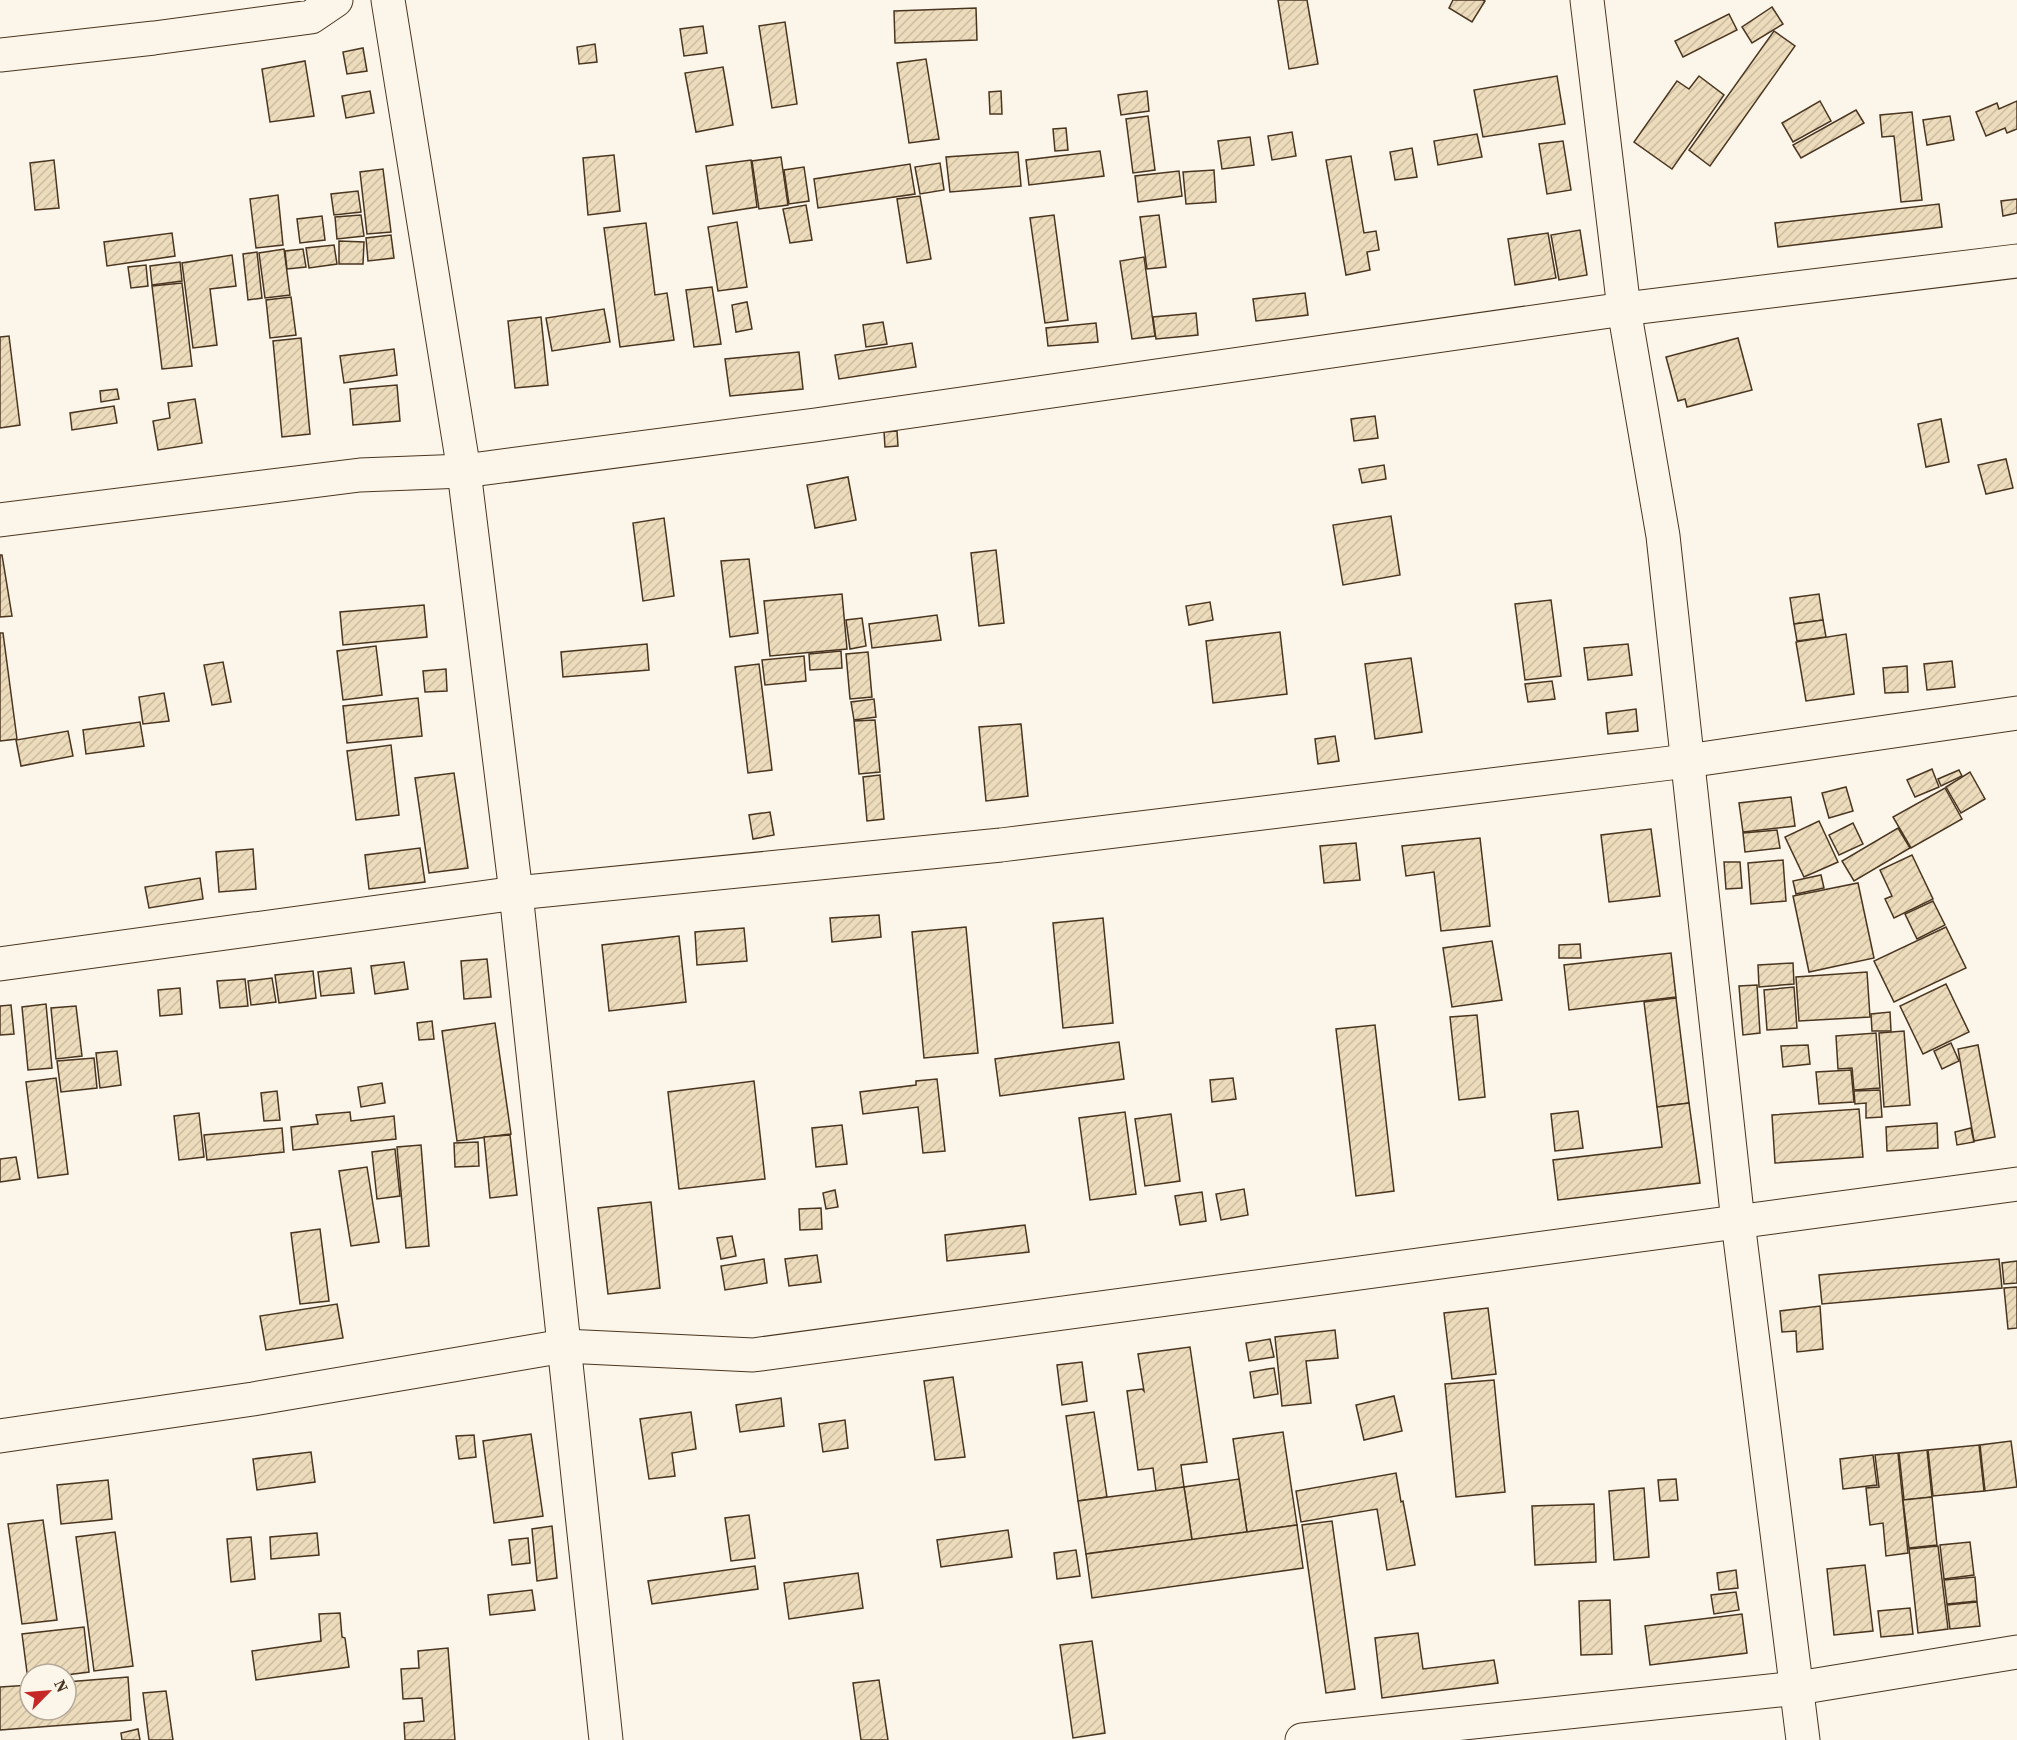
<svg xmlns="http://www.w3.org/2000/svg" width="2017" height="1740" viewBox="0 0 2017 1740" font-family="'Source Serif 4',serif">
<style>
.building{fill:url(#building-hatch);stroke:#4a3520;stroke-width:1.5}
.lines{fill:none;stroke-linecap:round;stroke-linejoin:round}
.minor-casing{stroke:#4a3520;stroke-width:35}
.minor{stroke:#fbf6e9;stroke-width:33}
</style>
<defs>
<pattern id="building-hatch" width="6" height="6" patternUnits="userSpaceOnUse" patternTransform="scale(1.5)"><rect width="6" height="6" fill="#ecdcbc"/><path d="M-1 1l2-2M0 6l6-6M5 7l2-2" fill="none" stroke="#ccbda1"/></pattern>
</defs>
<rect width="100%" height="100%" fill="#fbf6e9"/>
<g class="building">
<polygon points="1278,0 1307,0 1318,64 1289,69"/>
<polygon points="1453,0 1483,0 1485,1 1472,22 1449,8"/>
<polygon points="1772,7 1783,24 1752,43 1742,27"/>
<polygon points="976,8 977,40 895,43 894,11"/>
<polygon points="1729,14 1737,30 1683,57 1675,41"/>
<polygon points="785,22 797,104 772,108 759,26"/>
<polygon points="703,26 707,53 684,56 680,29"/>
<polygon points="1774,31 1795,46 1710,166 1689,150"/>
<polygon points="595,44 597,62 579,64 577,47"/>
<polygon points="363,48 367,71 347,74 343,52"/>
<polygon points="926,59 939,139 909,143 897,63"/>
<polygon points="305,61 314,116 270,122 262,69"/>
<polygon points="723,67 733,125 696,132 685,73"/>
<polygon points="1557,76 1565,124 1483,137 1474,90"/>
<polygon points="1699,76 1724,95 1672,169 1634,142 1677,81 1689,89"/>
<polygon points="370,91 374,113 346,118 342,96"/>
<polygon points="1001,91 1002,114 990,114 989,92"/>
<polygon points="1147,91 1149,111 1121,115 1118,95"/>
<polygon points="1820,101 1831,121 1793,142 1782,123"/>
<polygon points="2017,101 2017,129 2007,133 2005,128 1986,136 1976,112 1997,103 1999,109"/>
<polygon points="1856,110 1864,123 1801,158 1793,145"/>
<polygon points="1912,112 1922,200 1901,202 1894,136 1882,137 1880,115"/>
<polygon points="1148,116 1155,170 1133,173 1126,119"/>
<polygon points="1950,116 1954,140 1927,145 1923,120"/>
<polygon points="1066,128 1068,150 1055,151 1053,129"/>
<polygon points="1292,132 1296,156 1272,160 1268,136"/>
<polygon points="1477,134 1482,157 1438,165 1434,141"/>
<polygon points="1250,137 1254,165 1222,169 1218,141"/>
<polygon points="1563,141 1571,190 1547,194 1539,144"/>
<polygon points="1412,148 1417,177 1395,180 1390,152"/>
<polygon points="1100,151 1104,176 1029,185 1026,160"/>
<polygon points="1018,152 1021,186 950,192 946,157"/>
<polygon points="614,155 620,211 588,215 583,158"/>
<polygon points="1351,156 1364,233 1376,231 1379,250 1367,252 1370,270 1346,275 1326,160"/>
<polygon points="781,157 788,205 759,209 752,161"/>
<polygon points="54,160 59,208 35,210 30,163"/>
<polygon points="751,160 757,207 713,214 706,166"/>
<polygon points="940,163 944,190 920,194 915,167"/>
<polygon points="910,164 915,194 818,208 814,179"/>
<polygon points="804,167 809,201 789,204 784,170"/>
<polygon points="383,169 391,232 367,234 360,172"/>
<polygon points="1214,170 1216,202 1186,204 1183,172"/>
<polygon points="1179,171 1182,196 1138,202 1135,176"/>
<polygon points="358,191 361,212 334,215 331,194"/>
<polygon points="278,195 283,245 256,248 250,199"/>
<polygon points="920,196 931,259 907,263 897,199"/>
<polygon points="2017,199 2017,213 2003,216 2001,201"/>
<polygon points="1939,204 1942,227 1778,247 1775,223"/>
<polygon points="806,205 812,240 790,243 783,209"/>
<polygon points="361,215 364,236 337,239 335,217"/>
<polygon points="1054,215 1068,320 1045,323 1030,218"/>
<polygon points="1159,215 1166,267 1147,269 1140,217"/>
<polygon points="322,216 325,240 300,243 297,219"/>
<polygon points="737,222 747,287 718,291 708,227"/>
<polygon points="646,223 655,295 667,293 674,340 620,347 604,228"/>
<polygon points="1580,230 1587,275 1559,280 1551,235"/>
<polygon points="172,233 175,256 107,266 104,242"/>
<polygon points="1548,233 1556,278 1515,285 1508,239"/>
<polygon points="391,235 394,258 368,261 366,238"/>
<polygon points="339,241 364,242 363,264 339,264"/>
<polygon points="334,245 337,264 309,268 306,248"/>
<polygon points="284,249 290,295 265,298 259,253"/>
<polygon points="303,249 306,267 287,269 285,251"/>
<polygon points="257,252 262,298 248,300 243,254"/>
<polygon points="232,255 236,286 210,289 217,345 193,348 182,263"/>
<polygon points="1144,257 1155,336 1132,339 1120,261"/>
<polygon points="180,262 182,281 152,285 150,266"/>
<polygon points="146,265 148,286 131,288 128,267"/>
<polygon points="182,283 192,366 162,369 152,286"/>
<polygon points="712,287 721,344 694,347 686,290"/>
<polygon points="1305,293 1308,315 1256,321 1253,299"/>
<polygon points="291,297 296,335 270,338 266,300"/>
<polygon points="747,302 752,329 736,332 732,305"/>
<polygon points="604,309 610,342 552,351 546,318"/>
<polygon points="1196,313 1198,335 1156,339 1153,317"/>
<polygon points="541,317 548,385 515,388 508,321"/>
<polygon points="883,322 887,344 866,347 863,325"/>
<polygon points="1096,323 1098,342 1048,346 1046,328"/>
<polygon points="9,336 20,425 0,428 0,337"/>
<polygon points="301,338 310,434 282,437 273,341"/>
<polygon points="1738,338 1752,390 1687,407 1685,399 1678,401 1666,357"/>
<polygon points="912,343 916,367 839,379 835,355"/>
<polygon points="394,349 397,375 344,383 340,356"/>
<polygon points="799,352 803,389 730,396 725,359"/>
<polygon points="397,385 400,421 353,425 350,389"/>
<polygon points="117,389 119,399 101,402 100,391"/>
<polygon points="195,399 202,443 158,450 153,421 170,418 168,403"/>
<polygon points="114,406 117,423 72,430 70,413"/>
<polygon points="1375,416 1378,438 1354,441 1351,419"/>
<polygon points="1941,419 1949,462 1926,467 1918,424"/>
<polygon points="897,431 898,446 885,447 884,432"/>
<polygon points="2006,459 2013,488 1986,494 1978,465"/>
<polygon points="1384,465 1386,479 1362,483 1359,469"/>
<polygon points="848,477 856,520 815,528 807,485"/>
<polygon points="1391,516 1400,575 1343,585 1333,525"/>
<polygon points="664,518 674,596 643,601 633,523"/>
<polygon points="996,550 1004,623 979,626 971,553"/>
<polygon points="0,555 2,555 12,616 0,617"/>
<polygon points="749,559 758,633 730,637 721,561"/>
<polygon points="842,594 847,649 770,656 764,601"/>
<polygon points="1819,594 1823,620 1794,624 1790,598"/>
<polygon points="1551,600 1561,676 1525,680 1515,604"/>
<polygon points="1210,602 1213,620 1189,625 1186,606"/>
<polygon points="424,605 427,637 343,645 340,612"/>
<polygon points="937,615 941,640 872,648 869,624"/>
<polygon points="862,618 866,646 850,649 846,620"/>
<polygon points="1823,620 1826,637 1797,641 1794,624"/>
<polygon points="1280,632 1287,694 1213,703 1206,641"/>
<polygon points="0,633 3,633 17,739 0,741"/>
<polygon points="1846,634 1854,694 1806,701 1796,642"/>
<polygon points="647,644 649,670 563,677 561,652"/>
<polygon points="1628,644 1632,675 1588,680 1584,648"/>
<polygon points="376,646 382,695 343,700 337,651"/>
<polygon points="841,651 842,668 810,670 809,654"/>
<polygon points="868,652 872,697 850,699 846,654"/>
<polygon points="804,656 806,681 765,685 762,660"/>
<polygon points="1411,658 1422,732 1375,739 1365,664"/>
<polygon points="1952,661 1955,687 1927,690 1924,664"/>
<polygon points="223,662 231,702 212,705 204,665"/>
<polygon points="759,664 772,770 748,773 735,667"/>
<polygon points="1907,666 1908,692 1885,693 1883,668"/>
<polygon points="446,669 447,691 425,692 423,671"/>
<polygon points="1552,681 1555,699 1528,702 1525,684"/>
<polygon points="164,693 169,721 143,724 139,697"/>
<polygon points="418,698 422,736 347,743 343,706"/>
<polygon points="874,699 876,717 854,720 851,702"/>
<polygon points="1636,709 1638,731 1608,734 1606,713"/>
<polygon points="875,720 880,772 859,774 854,721"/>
<polygon points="140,722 144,746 86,754 83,730"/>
<polygon points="1021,724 1028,796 986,801 979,727"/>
<polygon points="68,731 73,756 21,766 16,740"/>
<polygon points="1335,736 1339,761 1318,764 1315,739"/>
<polygon points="391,745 399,815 356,820 347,751"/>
<polygon points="1932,769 1939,787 1915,797 1907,780"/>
<polygon points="1959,770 1962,776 1941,786 1938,779"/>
<polygon points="1970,772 1985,799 1961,813 1946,787"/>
<polygon points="454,773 468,868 429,873 415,778"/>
<polygon points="880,775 884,819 867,821 863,777"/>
<polygon points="1846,787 1853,811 1829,818 1822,793"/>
<polygon points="1945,788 1962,819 1911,848 1893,817"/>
<polygon points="1791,797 1795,826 1743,832 1739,803"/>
<polygon points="770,812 774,835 753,839 749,815"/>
<polygon points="1819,821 1838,862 1804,877 1785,837"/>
<polygon points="1853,823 1863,844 1839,855 1829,835"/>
<polygon points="1898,828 1910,848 1854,881 1842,861"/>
<polygon points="1651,829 1660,896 1609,902 1601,835"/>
<polygon points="1777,830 1780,848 1745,852 1743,833"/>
<polygon points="1480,838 1490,926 1441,931 1434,872 1406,876 1402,846"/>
<polygon points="1356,843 1360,880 1324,883 1320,846"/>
<polygon points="420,848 425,882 369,889 365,855"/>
<polygon points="253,849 256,889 219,892 216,852"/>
<polygon points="1912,855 1933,899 1894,918 1885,899 1892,896 1880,870"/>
<polygon points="1783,860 1786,901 1751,904 1748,863"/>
<polygon points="1724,862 1740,862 1742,888 1726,889"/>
<polygon points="1821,875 1824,888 1796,894 1793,881"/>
<polygon points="200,878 203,899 149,908 145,887"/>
<polygon points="1858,883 1874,958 1809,972 1793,896"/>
<polygon points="1933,901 1945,925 1917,939 1905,914"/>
<polygon points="879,915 881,937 832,942 830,918"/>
<polygon points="1103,918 1113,1023 1063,1028 1053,923"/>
<polygon points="966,927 978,1053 924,1058 912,932"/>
<polygon points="1946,927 1966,968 1894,1002 1874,961"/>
<polygon points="744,928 747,961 697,965 695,932"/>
<polygon points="679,936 686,1002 609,1011 602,945"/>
<polygon points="1492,941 1502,1000 1452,1007 1443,948"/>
<polygon points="1580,944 1581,958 1559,958 1559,945"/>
<polygon points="1671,953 1676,997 1569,1010 1564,965"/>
<polygon points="487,959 491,997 464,999 461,961"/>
<polygon points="404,962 408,989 375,994 371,966"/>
<polygon points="1793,963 1794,984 1759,987 1758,965"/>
<polygon points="351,968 354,993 321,996 318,972"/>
<polygon points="313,971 316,998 279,1003 275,975"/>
<polygon points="1867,972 1870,1017 1799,1021 1796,977"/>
<polygon points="272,978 276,1002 251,1005 248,981"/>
<polygon points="245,979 248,1006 220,1008 217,981"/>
<polygon points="1946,984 1969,1032 1923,1054 1900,1006"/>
<polygon points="1757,985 1760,1033 1743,1035 1739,986"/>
<polygon points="1794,987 1797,1028 1767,1030 1764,990"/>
<polygon points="180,988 182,1014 160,1016 158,990"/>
<polygon points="1676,998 1689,1103 1657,1107 1644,1002"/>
<polygon points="46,1004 52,1068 28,1070 22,1007"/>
<polygon points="11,1005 14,1034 0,1035 0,1006"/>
<polygon points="76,1006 82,1056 56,1059 51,1008"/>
<polygon points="1890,1012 1891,1031 1872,1031 1871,1014"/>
<polygon points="1477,1015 1485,1097 1459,1100 1450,1017"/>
<polygon points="432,1021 434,1039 419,1040 417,1023"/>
<polygon points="495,1023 511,1134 457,1141 442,1031"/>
<polygon points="1375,1025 1394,1191 1356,1196 1336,1029"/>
<polygon points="1904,1031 1910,1105 1884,1107 1879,1033"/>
<polygon points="1876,1033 1880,1088 1854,1090 1852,1068 1838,1069 1836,1036"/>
<polygon points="1119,1042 1124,1079 1000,1096 995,1059"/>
<polygon points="1951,1043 1959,1061 1942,1069 1934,1051"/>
<polygon points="1808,1045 1810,1064 1783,1067 1781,1046"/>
<polygon points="1978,1045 1995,1137 1974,1141 1958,1049"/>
<polygon points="117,1051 121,1085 100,1088 96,1053"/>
<polygon points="94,1058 97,1088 61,1092 57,1061"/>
<polygon points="1851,1070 1854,1102 1819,1104 1816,1072"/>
<polygon points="56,1078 68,1174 38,1178 26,1082"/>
<polygon points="1233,1078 1236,1099 1212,1102 1210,1080"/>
<polygon points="937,1079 945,1151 923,1153 918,1107 863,1114 860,1092 916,1085 916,1081"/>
<polygon points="754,1081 765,1179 679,1189 668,1092"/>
<polygon points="382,1083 385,1103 361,1107 358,1087"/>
<polygon points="1880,1090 1882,1117 1866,1118 1866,1103 1855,1104 1854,1091"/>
<polygon points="277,1091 280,1120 264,1121 261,1093"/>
<polygon points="1689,1103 1700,1183 1558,1200 1553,1160 1662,1147 1657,1107"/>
<polygon points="1859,1109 1863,1157 1775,1163 1772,1115"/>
<polygon points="1578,1111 1583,1148 1555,1151 1551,1114"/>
<polygon points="350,1112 351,1121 394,1116 396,1139 293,1150 291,1127 318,1124 316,1115"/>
<polygon points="1125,1112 1136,1194 1090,1200 1079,1118"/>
<polygon points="199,1113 204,1157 179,1160 174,1116"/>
<polygon points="1171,1114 1180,1181 1145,1186 1135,1119"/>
<polygon points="1937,1123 1938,1148 1887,1151 1886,1127"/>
<polygon points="842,1125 847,1164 816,1167 812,1128"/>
<polygon points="282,1128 284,1152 207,1160 204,1135"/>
<polygon points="1971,1128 1974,1142 1957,1145 1955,1132"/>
<polygon points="510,1135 517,1195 490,1198 484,1137"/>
<polygon points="478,1142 479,1166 455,1167 454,1143"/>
<polygon points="421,1145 429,1246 406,1248 397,1147"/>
<polygon points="395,1149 400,1196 377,1199 372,1152"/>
<polygon points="16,1157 20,1179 0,1182 0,1159"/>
<polygon points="367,1167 379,1242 351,1246 339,1171"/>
<polygon points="1244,1189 1248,1215 1221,1220 1216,1194"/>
<polygon points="835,1190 838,1207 826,1209 823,1193"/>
<polygon points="1202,1192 1206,1221 1180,1225 1175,1196"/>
<polygon points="651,1202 660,1288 608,1294 598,1208"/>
<polygon points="821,1208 822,1229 800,1230 799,1209"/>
<polygon points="1025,1225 1029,1252 947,1261 945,1235"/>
<polygon points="320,1229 329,1301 300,1304 291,1233"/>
<polygon points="732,1236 736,1256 721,1259 717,1238"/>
<polygon points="817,1255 821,1282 789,1286 785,1259"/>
<polygon points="764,1259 767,1283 725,1290 721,1266"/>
<polygon points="1999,1259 2002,1288 1822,1304 1819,1275"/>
<polygon points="2017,1261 2017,1283 2004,1284 2002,1263"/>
<polygon points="2017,1287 2017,1328 2008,1329 2004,1288"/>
<polygon points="337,1304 343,1338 266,1350 260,1316"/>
<polygon points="1820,1306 1823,1349 1797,1352 1796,1331 1782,1332 1780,1311"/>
<polygon points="1488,1308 1496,1374 1452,1379 1444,1313"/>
<polygon points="1335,1330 1338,1358 1306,1361 1311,1403 1282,1406 1275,1337"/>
<polygon points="1270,1339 1274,1357 1249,1361 1246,1343"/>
<polygon points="1190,1347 1207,1462 1181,1465 1184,1487 1156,1491 1153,1468 1138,1470 1127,1391 1142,1389 1144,1391 1138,1354"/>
<polygon points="1082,1362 1087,1401 1062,1405 1057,1365"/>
<polygon points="1274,1368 1278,1394 1254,1398 1250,1372"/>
<polygon points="953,1377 965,1457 935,1460 924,1381"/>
<polygon points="1494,1380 1505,1492 1456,1497 1445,1384"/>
<polygon points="1394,1396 1402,1431 1364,1440 1356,1405"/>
<polygon points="781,1398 784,1426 740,1432 736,1405"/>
<polygon points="691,1412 696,1449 672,1453 675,1476 649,1479 640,1419"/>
<polygon points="1094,1412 1107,1497 1078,1501 1066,1416"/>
<polygon points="845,1420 848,1448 823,1452 819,1424"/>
<polygon points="1283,1432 1297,1525 1247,1532 1233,1439"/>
<polygon points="531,1434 543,1516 494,1523 483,1441"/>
<polygon points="474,1435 476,1457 459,1459 456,1436"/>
<polygon points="2011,1441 2017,1487 1985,1491 1980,1445"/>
<polygon points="1979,1445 1984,1491 1933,1496 1928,1450"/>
<polygon points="1927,1450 1932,1497 1904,1500 1899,1453"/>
<polygon points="311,1452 315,1482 257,1490 253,1459"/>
<polygon points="1898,1453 1908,1553 1886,1556 1883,1523 1870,1525 1866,1488 1879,1487 1875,1455"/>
<polygon points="1873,1455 1877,1485 1843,1489 1840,1459"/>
<polygon points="1396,1473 1401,1502 1403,1501 1415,1565 1387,1570 1377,1509 1301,1522 1296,1491"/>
<polygon points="1239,1479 1247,1532 1192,1540 1184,1487"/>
<polygon points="1676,1479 1678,1500 1660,1501 1658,1480"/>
<polygon points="108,1480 112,1519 61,1524 57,1485"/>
<polygon points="1184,1487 1192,1540 1086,1554 1078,1501"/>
<polygon points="1644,1488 1649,1557 1614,1560 1609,1491"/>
<polygon points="1932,1497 1937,1545 1909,1548 1903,1500"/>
<polygon points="1594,1504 1596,1562 1535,1565 1532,1506"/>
<polygon points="749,1515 755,1558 731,1561 725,1518"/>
<polygon points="43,1520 57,1620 22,1624 8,1524"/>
<polygon points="1332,1521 1355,1689 1326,1693 1302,1525"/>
<polygon points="1297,1525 1303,1568 1092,1598 1086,1554"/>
<polygon points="552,1526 557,1578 537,1581 532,1529"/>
<polygon points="1008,1530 1012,1557 941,1567 937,1540"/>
<polygon points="115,1532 133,1666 94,1671 76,1537"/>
<polygon points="317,1533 319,1555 271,1559 270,1537"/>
<polygon points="251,1537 255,1579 231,1582 227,1539"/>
<polygon points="528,1538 530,1563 512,1565 509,1540"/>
<polygon points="1970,1542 1974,1575 1944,1579 1940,1545"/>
<polygon points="1938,1546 1948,1629 1918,1633 1909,1549"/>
<polygon points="1076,1550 1080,1576 1057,1579 1054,1553"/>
<polygon points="1865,1565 1873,1631 1834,1635 1827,1569"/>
<polygon points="755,1566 758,1589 652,1604 648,1581"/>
<polygon points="1736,1570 1738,1588 1719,1590 1717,1573"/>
<polygon points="858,1573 863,1608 789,1619 784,1583"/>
<polygon points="1975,1577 1977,1601 1947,1604 1944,1580"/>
<polygon points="532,1590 535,1610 490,1615 488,1595"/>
<polygon points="1736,1592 1739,1610 1714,1614 1711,1595"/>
<polygon points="1610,1600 1612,1654 1581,1655 1579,1601"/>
<polygon points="1977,1602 1980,1626 1950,1629 1947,1605"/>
<polygon points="1910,1608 1913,1634 1881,1637 1878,1611"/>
<polygon points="340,1613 342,1637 345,1638 349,1667 256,1680 252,1651 321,1641 319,1614"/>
<polygon points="1742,1614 1747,1653 1650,1665 1645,1626"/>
<polygon points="84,1627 89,1672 66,1675 30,1674 30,1679 28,1680 22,1634"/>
<polygon points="1418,1633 1423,1669 1494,1660 1498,1683 1382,1698 1375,1638"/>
<polygon points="1092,1641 1105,1733 1073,1738 1060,1645"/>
<polygon points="448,1648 455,1740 405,1740 404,1723 424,1721 422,1698 403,1699 401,1669 419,1668 418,1651"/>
<polygon points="128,1677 131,1720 0,1730 0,1687 30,1685 30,1710 66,1710 66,1682"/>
<polygon points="879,1680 888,1740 861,1740 853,1683"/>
<polygon points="166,1691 173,1740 149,1740 143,1693"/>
<polygon points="138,1729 140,1740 122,1740 121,1733"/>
</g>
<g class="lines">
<g class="minor-casing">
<g id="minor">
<polyline points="388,0 464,471 516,893 606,1740"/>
<polyline points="1587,0 1624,309 1663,536 1738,1222 1803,1740"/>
<polyline points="0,55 154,38 311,17 336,0"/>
<polyline points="0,520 360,475 464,471 815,425 1624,309 2017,261"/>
<polyline points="0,964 516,893 1001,845 1687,761 2017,713"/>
<polyline points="0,1436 253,1399 564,1346 753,1355 2017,1184"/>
<polyline points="1302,1740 1798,1688 2017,1652"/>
</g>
</g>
<use href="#minor" class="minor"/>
</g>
<g transform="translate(48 1692) rotate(65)"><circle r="28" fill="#fbf6e9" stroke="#b4a999" stroke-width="1.5"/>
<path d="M0-4.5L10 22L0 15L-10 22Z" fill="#c62828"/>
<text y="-9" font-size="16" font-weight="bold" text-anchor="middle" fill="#4a3520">N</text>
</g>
</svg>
